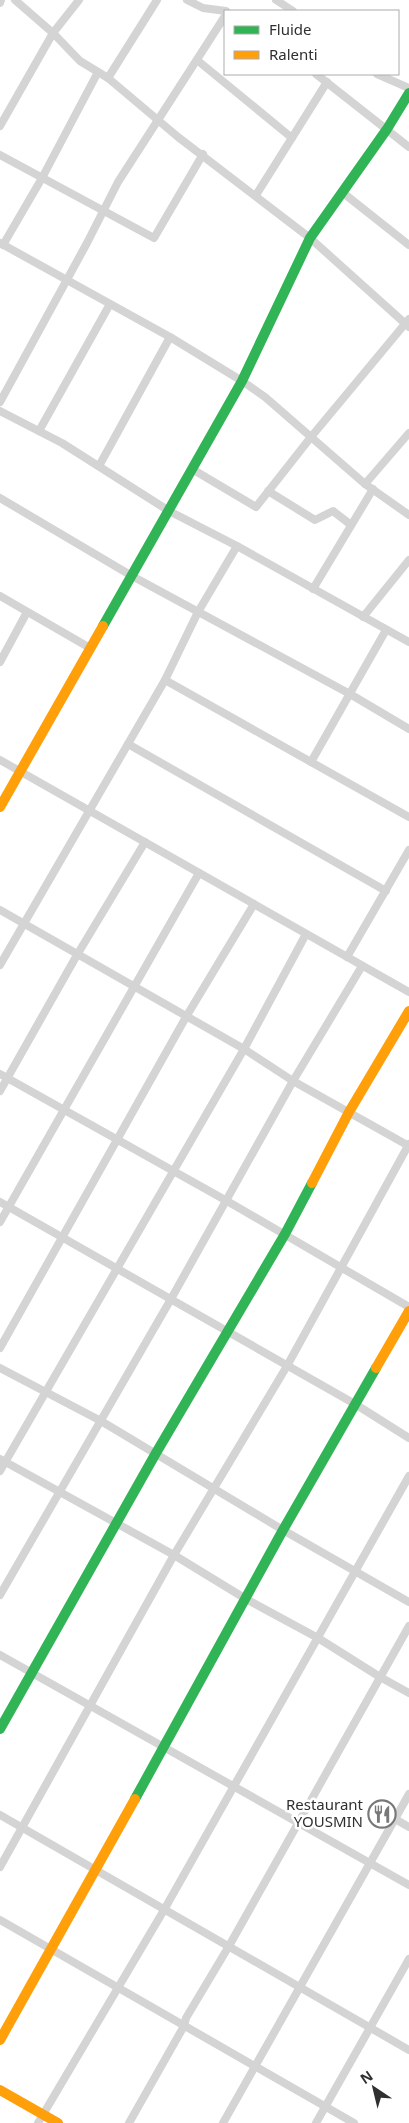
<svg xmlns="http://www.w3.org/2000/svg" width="409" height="2123" viewBox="0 0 409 2123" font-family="'Noto Sans',sans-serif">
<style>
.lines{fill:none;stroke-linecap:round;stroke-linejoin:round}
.street{stroke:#d4d4d4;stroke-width:8}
.fast{stroke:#30b455;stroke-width:10}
.slow{stroke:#ff9f0a;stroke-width:10}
.labels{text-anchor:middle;stroke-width:5;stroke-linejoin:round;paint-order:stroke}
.poi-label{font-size:15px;fill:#303030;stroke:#fff;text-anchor:end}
</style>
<rect width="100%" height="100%" fill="#fff"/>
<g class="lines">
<g class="street">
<polyline points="15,0 53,33 80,61 108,78 178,137 310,238 409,327"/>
<polyline points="187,0 203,8 226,11"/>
<polyline points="276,0 293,11"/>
<polyline points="0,3 1,0"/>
<polyline points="197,60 292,138"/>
<polyline points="316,74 409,147"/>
<polyline points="377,74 409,88"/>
<polyline points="108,78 157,0"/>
<polyline points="0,126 53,33 79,0"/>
<polyline points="0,155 154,238 203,154"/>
<polyline points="342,192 409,245"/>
<polyline points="256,195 327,82"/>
<polyline points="0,243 170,337 242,381 265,397 365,484 409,515"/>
<polyline points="3,245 42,178 98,72"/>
<polyline points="0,402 87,243 118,182 225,16"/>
<polyline points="0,411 62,443 169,511 237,546 409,642"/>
<polyline points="39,431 110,304"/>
<polyline points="99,466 170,337"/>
<polyline points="192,469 256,507 311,437 409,319"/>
<polyline points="365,484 409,433"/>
<polyline points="268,491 315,520 333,511 351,525"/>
<polyline points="0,498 132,576 350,694 409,729"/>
<polyline points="313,589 373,489"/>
<polyline points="0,596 90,648"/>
<polyline points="363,617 409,560"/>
<polyline points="0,662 27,612"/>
<polyline points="165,680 409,817"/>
<polyline points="128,744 386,891"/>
<polyline points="0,760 409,992"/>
<polyline points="311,762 386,630"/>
<polyline points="0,910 244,1049 293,1081 409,1146"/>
<polyline points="347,957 409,850"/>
<polyline points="0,965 165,680 198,612 237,546"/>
<polyline points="0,1074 227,1201 409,1307"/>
<polyline points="0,1091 77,955 145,842"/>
<polyline points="0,1202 355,1404 409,1438"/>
<polyline points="0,1222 199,873"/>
<polyline points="0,1348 186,1017 254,904"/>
<polyline points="0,1368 101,1421 283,1530 409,1602"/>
<polyline points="0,1459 174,1555 246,1599 318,1638 380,1677 409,1693"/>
<polyline points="0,1471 244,1049 306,934"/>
<polyline points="0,1595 171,1299 293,1081 362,966"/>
<polyline points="0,1655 409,1885"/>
<polyline points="0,1815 409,2050"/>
<polyline points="395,1819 409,1827"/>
<polyline points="0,1867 174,1555 287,1366 409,1144"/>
<polyline points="0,1920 354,2123"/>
<polyline points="38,2123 164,1910 409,1476"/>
<polyline points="129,2123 184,2026 186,2018 229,1946 409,1626"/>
<polyline points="223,2123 409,1794"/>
<polyline points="316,2123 409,1959"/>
</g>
<g class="fast">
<polyline points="103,626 242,381 310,238 387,129 409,93"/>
<polyline points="0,1729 156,1453 285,1234 312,1183"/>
<polyline points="135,1799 283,1530 376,1368"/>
</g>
<g class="slow">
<polyline points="0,807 103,626"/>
<polyline points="312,1183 349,1112 409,1011"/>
<polyline points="376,1368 409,1311"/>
<polyline points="0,2040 135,1799"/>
<polyline points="0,2090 58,2123"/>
</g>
</g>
<defs>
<g id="restaurant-ring" transform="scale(1.4375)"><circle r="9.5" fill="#fff" stroke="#787878" stroke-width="1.5"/><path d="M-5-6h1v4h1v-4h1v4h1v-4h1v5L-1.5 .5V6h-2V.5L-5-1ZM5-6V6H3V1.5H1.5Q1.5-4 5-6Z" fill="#787878"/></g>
</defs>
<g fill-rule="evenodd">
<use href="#restaurant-ring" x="382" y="1814"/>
</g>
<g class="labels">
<g class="poi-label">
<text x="363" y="1810">Restaurant<tspan x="363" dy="17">YOUSMIN</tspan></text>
</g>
</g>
<rect x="224" y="10" width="175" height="65" fill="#ffffff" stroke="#acacac"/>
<rect x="234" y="26" width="25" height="8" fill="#30b455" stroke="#acacac"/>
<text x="269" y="35" font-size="15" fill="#303030">Fluide</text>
<rect x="234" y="51" width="25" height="8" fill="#ff9f0a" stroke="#acacac"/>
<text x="269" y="60" font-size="15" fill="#303030">Ralenti</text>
<g transform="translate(374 2088) rotate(325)" stroke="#ffffff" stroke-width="4" paint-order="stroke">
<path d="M0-4L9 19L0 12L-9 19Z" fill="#303030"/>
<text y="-8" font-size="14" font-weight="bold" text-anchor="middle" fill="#303030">N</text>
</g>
</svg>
